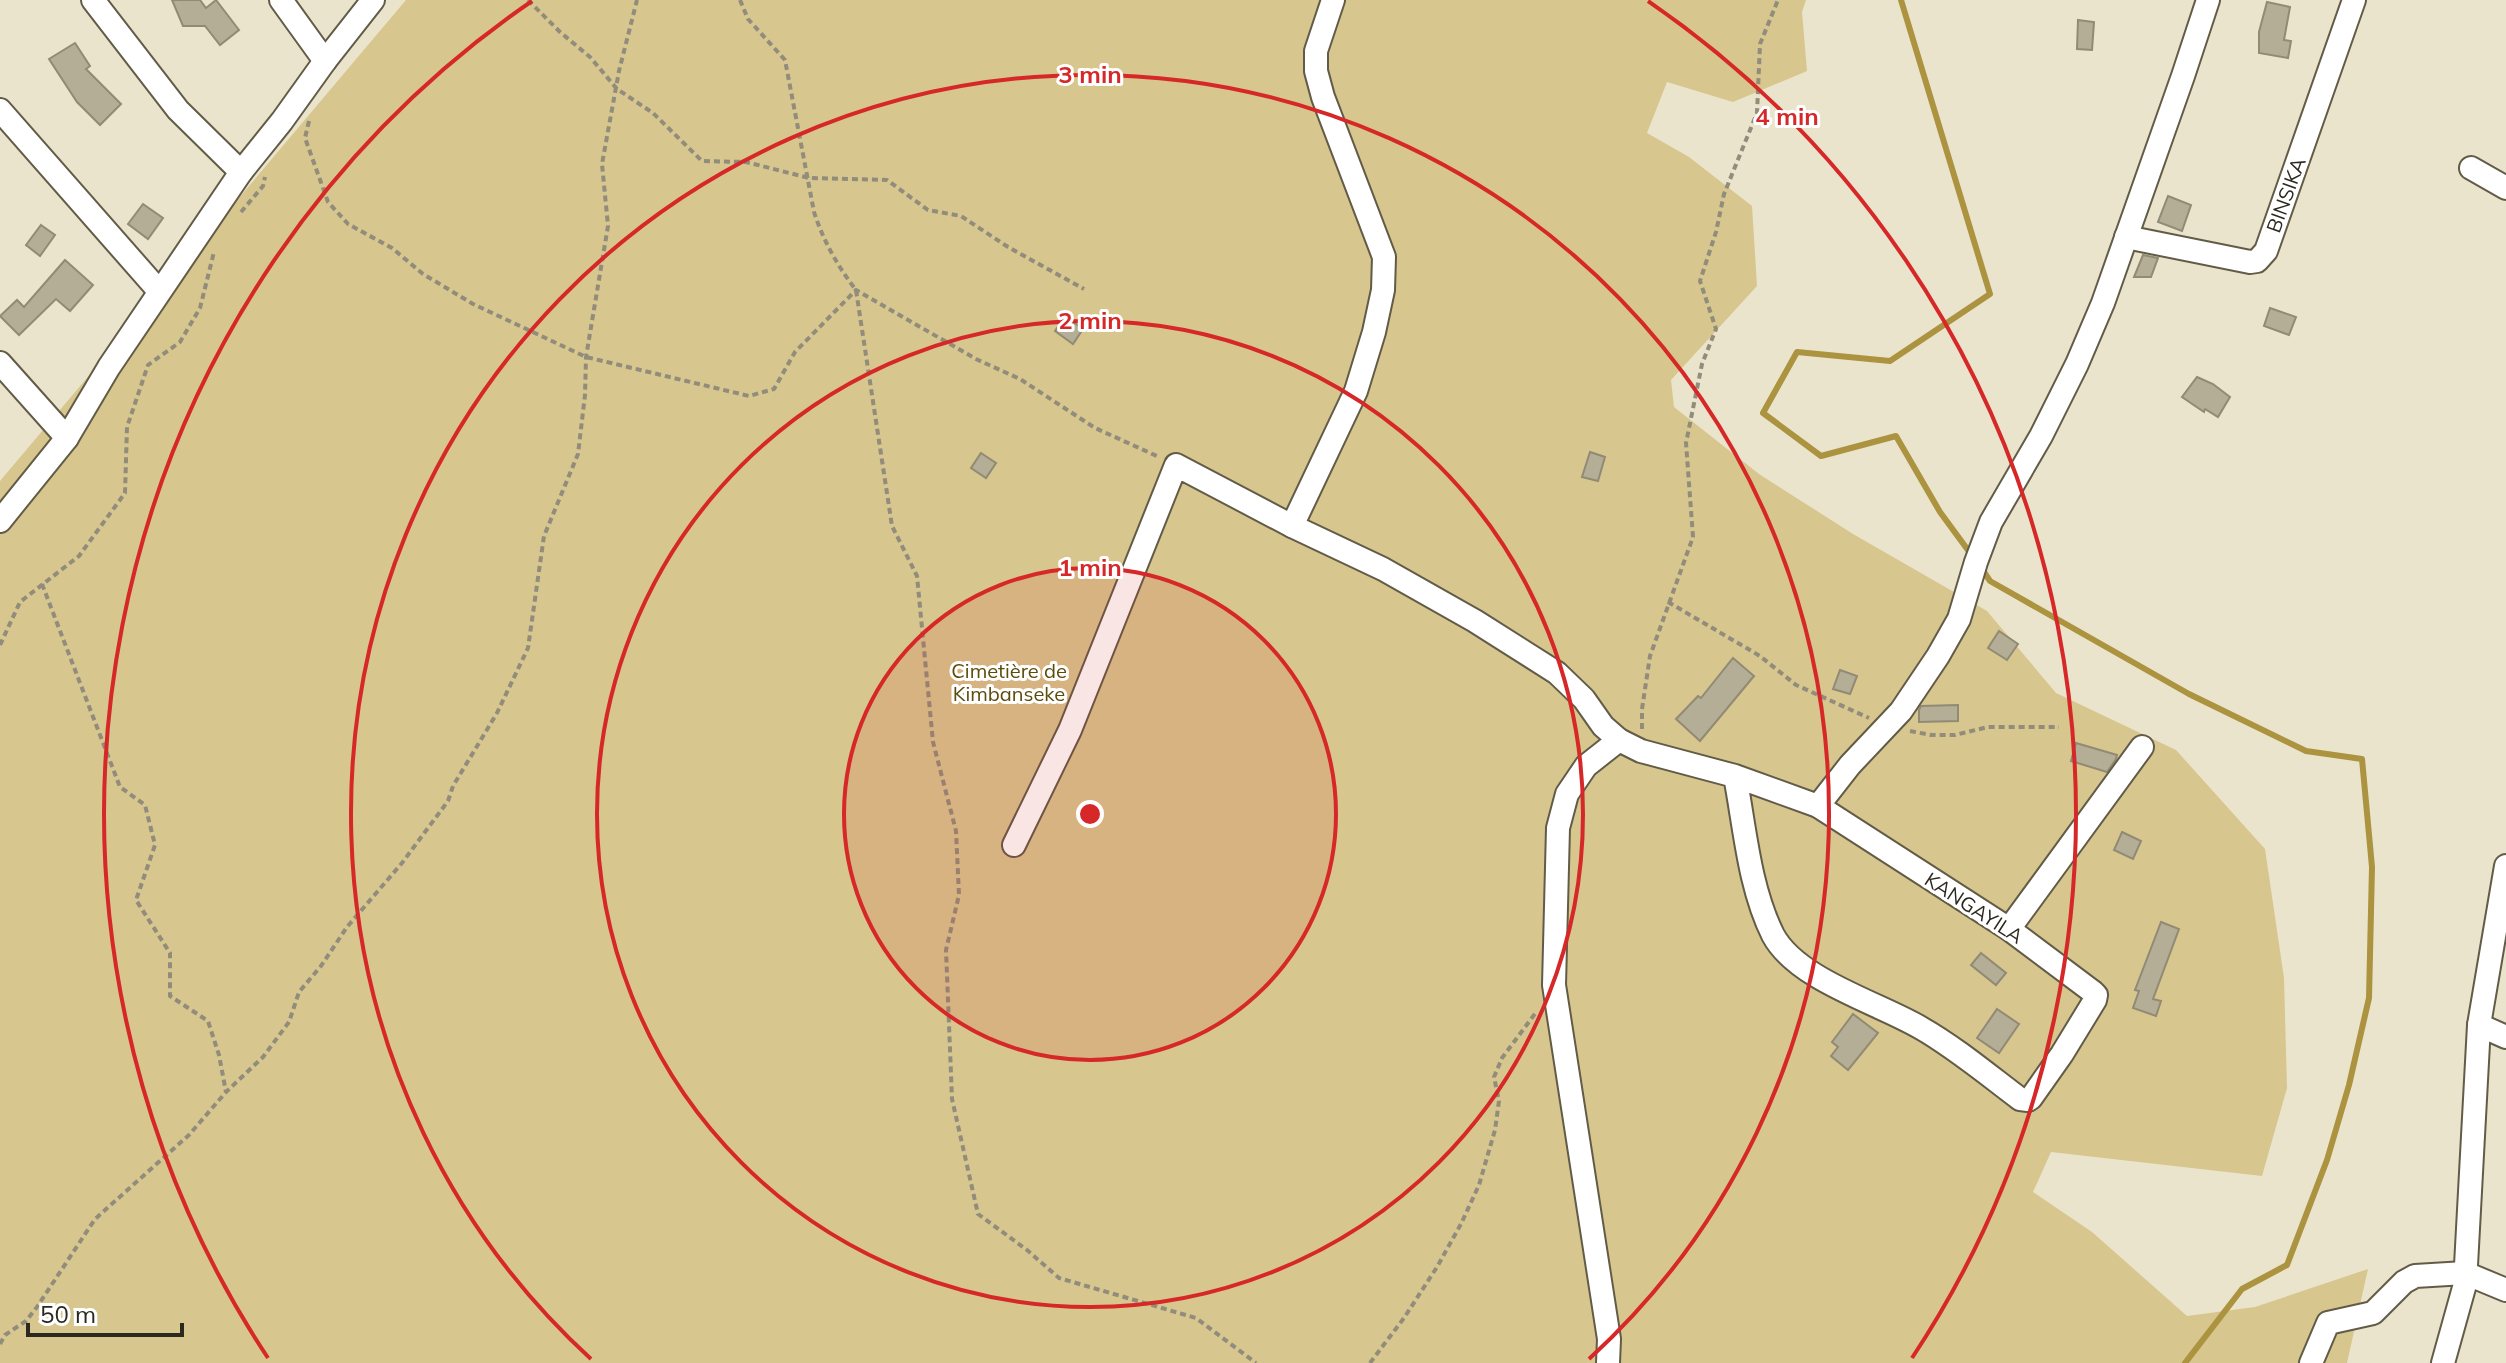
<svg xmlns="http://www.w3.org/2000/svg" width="2506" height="1363" viewBox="0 0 2506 1363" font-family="Mulish,sans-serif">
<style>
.green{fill:#d7c68d}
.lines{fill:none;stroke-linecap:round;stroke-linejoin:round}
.stream{stroke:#ab9340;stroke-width:6}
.building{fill:#b5ae97;stroke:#918a74;stroke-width:2}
.minor-casing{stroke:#625b47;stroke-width:26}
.path{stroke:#918c7b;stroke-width:4;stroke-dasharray:6 4;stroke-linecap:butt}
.minor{stroke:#fff;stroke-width:22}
.ring{fill:none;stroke:#d62828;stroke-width:4}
.labels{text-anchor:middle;stroke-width:6;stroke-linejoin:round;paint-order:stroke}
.street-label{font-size:20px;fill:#2a281f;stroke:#fff}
.park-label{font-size:20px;fill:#5c4b09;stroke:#fff}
.centre{fill:#d62828;stroke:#fff;stroke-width:4}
.ring-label{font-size:24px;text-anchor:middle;font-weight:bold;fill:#d62828;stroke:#fff;stroke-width:6;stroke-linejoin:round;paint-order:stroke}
</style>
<rect width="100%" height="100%" fill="#ebe4cc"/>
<polygon class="green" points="406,0 1806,0 1802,12 1807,71 1733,102 1667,82 1647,133 1689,157 1752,206 1757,286 1671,380 1674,407 1759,474 1853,534 1987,611 2056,693 2176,750 2265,849 2284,978 2287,1088 2262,1176 2051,1152 2033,1192 2092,1232 2187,1316 2255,1307 2368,1269 2347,1363 0,1363 0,481"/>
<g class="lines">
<g class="stream">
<polyline points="1901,0 1990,294 1890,361 1797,352 1763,413 1821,456 1896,436 1940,512 1973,557"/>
<polyline points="1982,569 1990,581 2189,694 2306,751 2362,759 2372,867 2369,998 2349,1085 2327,1160 2287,1265 2242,1289 2185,1363"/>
</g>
</g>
<g class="building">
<polygon points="172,0 200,0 206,8 216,0 239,30 220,45 205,26 183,26"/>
<polygon points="2267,2 2290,7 2284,40 2291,41 2288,58 2259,53 2259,32"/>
<polygon points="2078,20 2094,22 2092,50 2077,49"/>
<polygon points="75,43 90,66 86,69 121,104 100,125 77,102 49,59"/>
<polygon points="2168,196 2191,205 2182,231 2158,222"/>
<polygon points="143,204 163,218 148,239 128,224"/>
<polygon points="41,225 55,235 40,256 26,245"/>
<polygon points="2143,255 2158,258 2151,277 2134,277"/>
<polygon points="65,260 93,285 70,311 56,299 19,335 0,316 17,300 24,307"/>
<polygon points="2270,308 2296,317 2289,335 2264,326"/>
<polygon points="1065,316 1083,329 1073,344 1055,331"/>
<polygon points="2197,377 2213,384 2230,397 2218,417 2205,409 2204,412 2182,397"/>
<polygon points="1590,452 1605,457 1598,481 1582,477"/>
<polygon points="981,453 996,463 986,478 971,468"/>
<polygon points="1999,631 2018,644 2007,660 1988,648"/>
<polygon points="1733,658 1754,676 1700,741 1676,719 1698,696 1701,698"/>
<polygon points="1840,670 1857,676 1850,694 1833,689"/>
<polygon points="1958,705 1958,721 1919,722 1919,710 1921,706"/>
<polygon points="2076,743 2117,755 2116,759 2107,772 2071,761"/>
<polygon points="2122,832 2141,841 2133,859 2114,850"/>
<polygon points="2161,922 2179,929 2153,999 2161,1001 2156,1016 2133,1008 2139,991 2135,990"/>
<polygon points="1981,953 2006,973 1996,985 1971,965"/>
<polygon points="1997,1009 2019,1024 1999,1053 1977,1038"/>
<polygon points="1853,1014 1878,1033 1848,1070 1831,1056 1838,1047 1832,1042"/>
</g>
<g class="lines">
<g class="minor-casing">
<g id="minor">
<polyline points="93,0 178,110 241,172"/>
<polyline points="281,0 325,61"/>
<polyline points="0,110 159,291"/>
<polyline points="2471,168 2506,188"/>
<polyline points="2126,237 2250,262 2257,261 2266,251 2354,0"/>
<polyline points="0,363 67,438"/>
<polyline points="0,521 67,438 109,367 241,172 282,121 325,61 373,0"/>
<polyline points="1292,526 1356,391 1374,332 1383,290 1384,257 1323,97 1316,71 1316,51 1333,0"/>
<polyline points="1818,806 1850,765 1901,711 1938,656 1959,619 1976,562 1991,522 2041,436 2077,364 2103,303 2183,76 2208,0"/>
<path d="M1014 845 1070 730 1176 465 1292 526 1383 569 1475 621 1557 673 1584 699 1603 726 1619 740 1641 751 1735 776 1818 806 2009 929 2093 992 2096 995 2095 1000 2062 1054 2031 1098 2028 1100 2020 1099C1988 1075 1956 1048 1921 1028 1879 1003 1797 980 1773 935 1749 887 1745 828 1735 776"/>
<polyline points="2009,929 2142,747"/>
<polyline points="2479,1025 2506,1037"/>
<polyline points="1608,1363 1609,1339 1554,985 1558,828 1567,794 1586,766 1619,740"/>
<polyline points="2311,1363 2328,1323 2373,1313 2404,1282 2415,1276 2465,1273 2506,1290"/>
<polyline points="2443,1363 2465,1284 2479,1025 2506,866"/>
</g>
</g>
<g class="path">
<polyline points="528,0 560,32 590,57 617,89 653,113 702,161 746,162 809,178 887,180 928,210 961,216 1008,247 1084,289"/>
<path d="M740 0 748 19 785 60 814 212C823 240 838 267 856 290L892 526 917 576 933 742 956 831 959 895 946 950 952 1099 978 1214 1027 1250 1059 1278 1196 1318 1256 1363"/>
<polyline points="309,121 305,138 328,202 348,224 392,248 423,274 473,304 586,357 749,396 774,389 795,352 856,290 976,359 1020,379 1095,428 1159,457"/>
<polyline points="241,212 263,186 265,177"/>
<polyline points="42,584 120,787 145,805 155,845 136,900 170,953 170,996 208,1021 219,1055 226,1092"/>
<polyline points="1668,602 1760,656 1796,685 1869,718"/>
<polyline points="0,645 20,602 79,556 125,493 127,427 148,365 180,342 200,308 214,252"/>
<polyline points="1642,729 1642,709 1650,656 1693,537 1686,443 1702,364 1716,329 1700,281 1716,232 1724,194 1757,113 1760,44 1778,0"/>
<polyline points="1910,731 1931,735 1955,735 1988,727 2059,727"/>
<polyline points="0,1344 5,1335 26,1321 37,1307 95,1219 189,1135 226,1092 263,1057 289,1022 299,992 321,966 347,927 402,863 448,801 453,786 497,713 528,648 544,536 578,454 585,395 586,357 608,226 602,164 619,71 637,0"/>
<polyline points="1370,1363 1404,1318 1437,1267 1461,1224 1479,1185 1495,1130 1499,1101 1494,1077 1502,1058 1537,1011"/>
</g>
<use href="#minor" class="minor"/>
</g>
<circle cx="1090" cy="814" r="246" fill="#d62828" fill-opacity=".12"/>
<g class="ring">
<circle cx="1090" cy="814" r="246"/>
<circle cx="1090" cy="814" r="493"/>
<path d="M591 1359A739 739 0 1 1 1589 1359"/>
<path d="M268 1358A986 986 0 0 1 532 1M1648 1A986 986 0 0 1 1912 1358"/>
</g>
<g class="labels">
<g class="street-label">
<text transform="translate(2286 195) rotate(-70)" y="7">BINSIKA</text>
<text transform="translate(1974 908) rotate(33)" y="7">KANGAYILA</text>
</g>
<g class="park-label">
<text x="1009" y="678">Cimetière de<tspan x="1009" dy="23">Kimbanseke</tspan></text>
</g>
</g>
<circle cx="1090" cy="814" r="12" class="centre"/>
<g class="ring-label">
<text x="1090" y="83">3 min</text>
<text x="1787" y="125">4 min</text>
<text x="1090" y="329">2 min</text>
<text x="1090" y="576">1 min</text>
</g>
<path d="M28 1323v12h154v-12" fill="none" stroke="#2a281f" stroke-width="4"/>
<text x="40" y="1323" font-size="24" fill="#2a281f" stroke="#ffffff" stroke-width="6" paint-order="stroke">50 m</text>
</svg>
